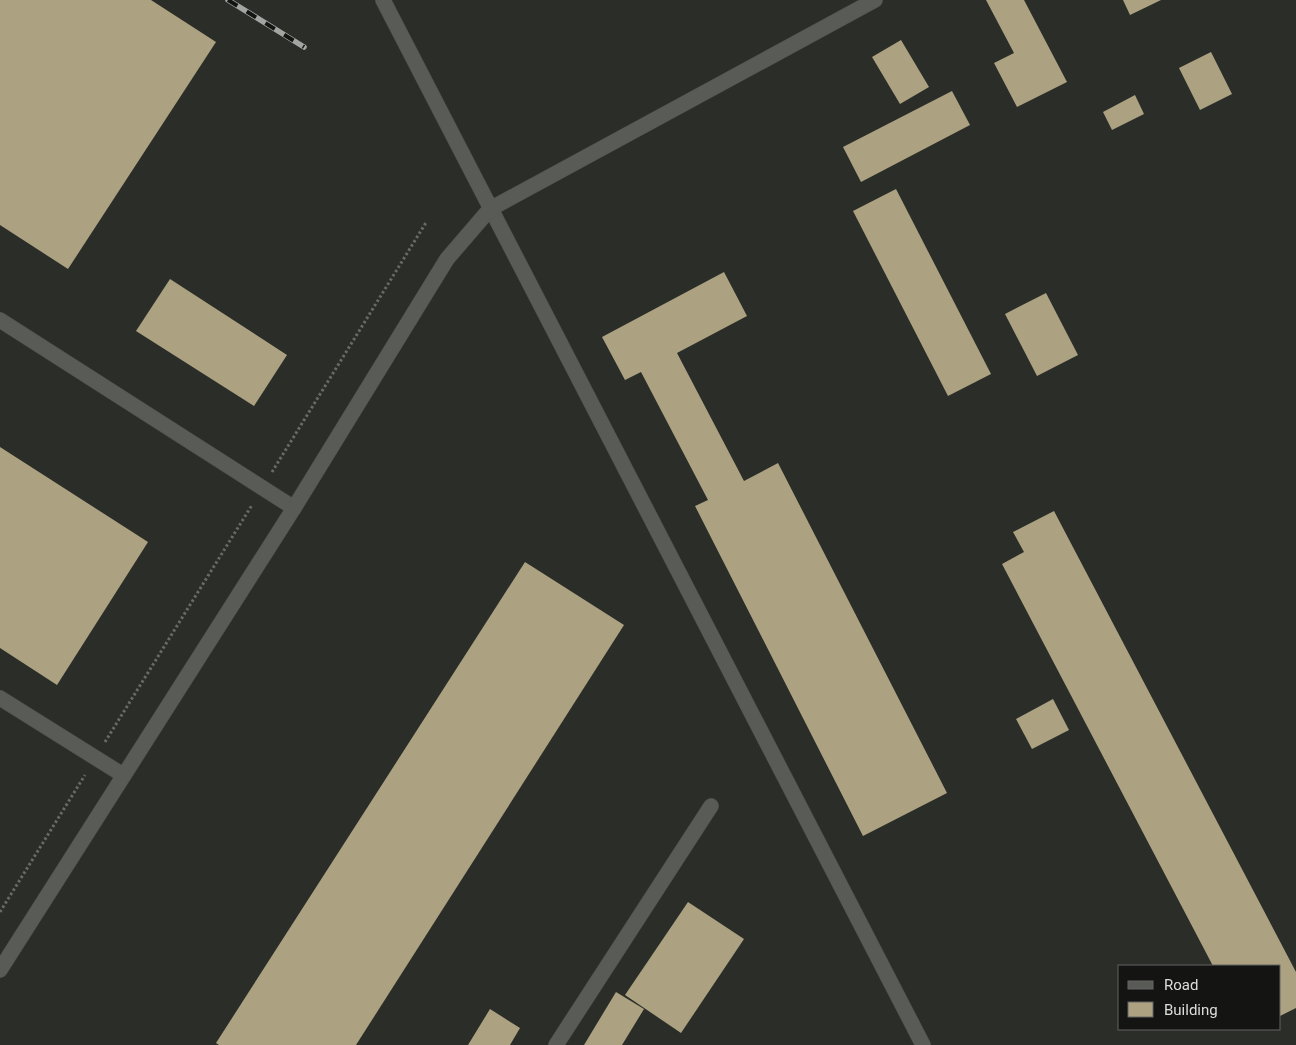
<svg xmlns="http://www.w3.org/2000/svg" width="1296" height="1045" viewBox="0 0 1296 1045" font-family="Roboto,sans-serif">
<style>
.building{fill:#aca281}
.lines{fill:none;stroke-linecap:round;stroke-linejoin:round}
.minor-casing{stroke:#484946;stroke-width:16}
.path{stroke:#686a67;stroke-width:3;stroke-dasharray:2.5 2.5;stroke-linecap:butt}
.minor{stroke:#595b57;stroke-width:15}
.rail-casing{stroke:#a4a5a2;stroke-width:5.5}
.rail{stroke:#141513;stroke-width:4;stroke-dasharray:11;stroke-linecap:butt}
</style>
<rect width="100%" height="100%" fill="#2b2d29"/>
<g class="building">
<polygon points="0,0 151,0 216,42 68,269 0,225"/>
<polygon points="986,0 1024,0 1067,82 1017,107 994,63 1014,53"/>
<polygon points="1123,0 1161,0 1130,15"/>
<polygon points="901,40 929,87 900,104 872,57"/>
<polygon points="1211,52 1232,94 1200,110 1179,68"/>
<polygon points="952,91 970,125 861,182 843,147"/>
<polygon points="1135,95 1144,114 1112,130 1103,112"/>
<polygon points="896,189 991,374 948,396 853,211"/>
<polygon points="724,272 747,316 677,353 744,481 778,463 947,793 863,836 695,506 708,500 641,372 625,380 602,337"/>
<polygon points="170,279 287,355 254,406 136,331"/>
<polygon points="1046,293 1078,355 1037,376 1005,314"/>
<polygon points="0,447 148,542 57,685 0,648"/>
<polygon points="1054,511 1296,972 1296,1008 1280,1016 1280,966 1213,966 1002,564 1024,552 1013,532"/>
<polygon points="525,562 624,625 356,1045 219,1045 216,1043"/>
<polygon points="1053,699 1069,730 1032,749 1016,719"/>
<polygon points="688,902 744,939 681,1033 625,995"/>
<polygon points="616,992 644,1009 622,1045 584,1045"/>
<polygon points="490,1009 520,1028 510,1045 468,1045"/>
</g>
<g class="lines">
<g class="minor-casing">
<g id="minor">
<polyline points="383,0 923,1045"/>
<polyline points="0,320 294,508"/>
<polyline points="0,698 123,775"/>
<polyline points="0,970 294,508 447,259 490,209 875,0"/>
<polyline points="556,1045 711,806"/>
</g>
</g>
<g class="path">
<polyline points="272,472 427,221"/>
<polyline points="105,742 252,505"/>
<polyline points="0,912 85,775"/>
</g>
<use href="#minor" class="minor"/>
<g class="rail-casing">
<polyline id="rail" points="228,0 304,47"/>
</g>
<use href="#rail" class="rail"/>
</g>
<rect x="1118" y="965" width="162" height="65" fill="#141513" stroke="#646563"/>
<rect x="1128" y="981" width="25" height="8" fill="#595b57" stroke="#646563"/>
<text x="1164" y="990" font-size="15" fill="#dddedc">Road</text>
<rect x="1128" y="1002" width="25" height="15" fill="#aca281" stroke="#646563"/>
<text x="1164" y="1015" font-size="15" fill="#dddedc">Building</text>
</svg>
